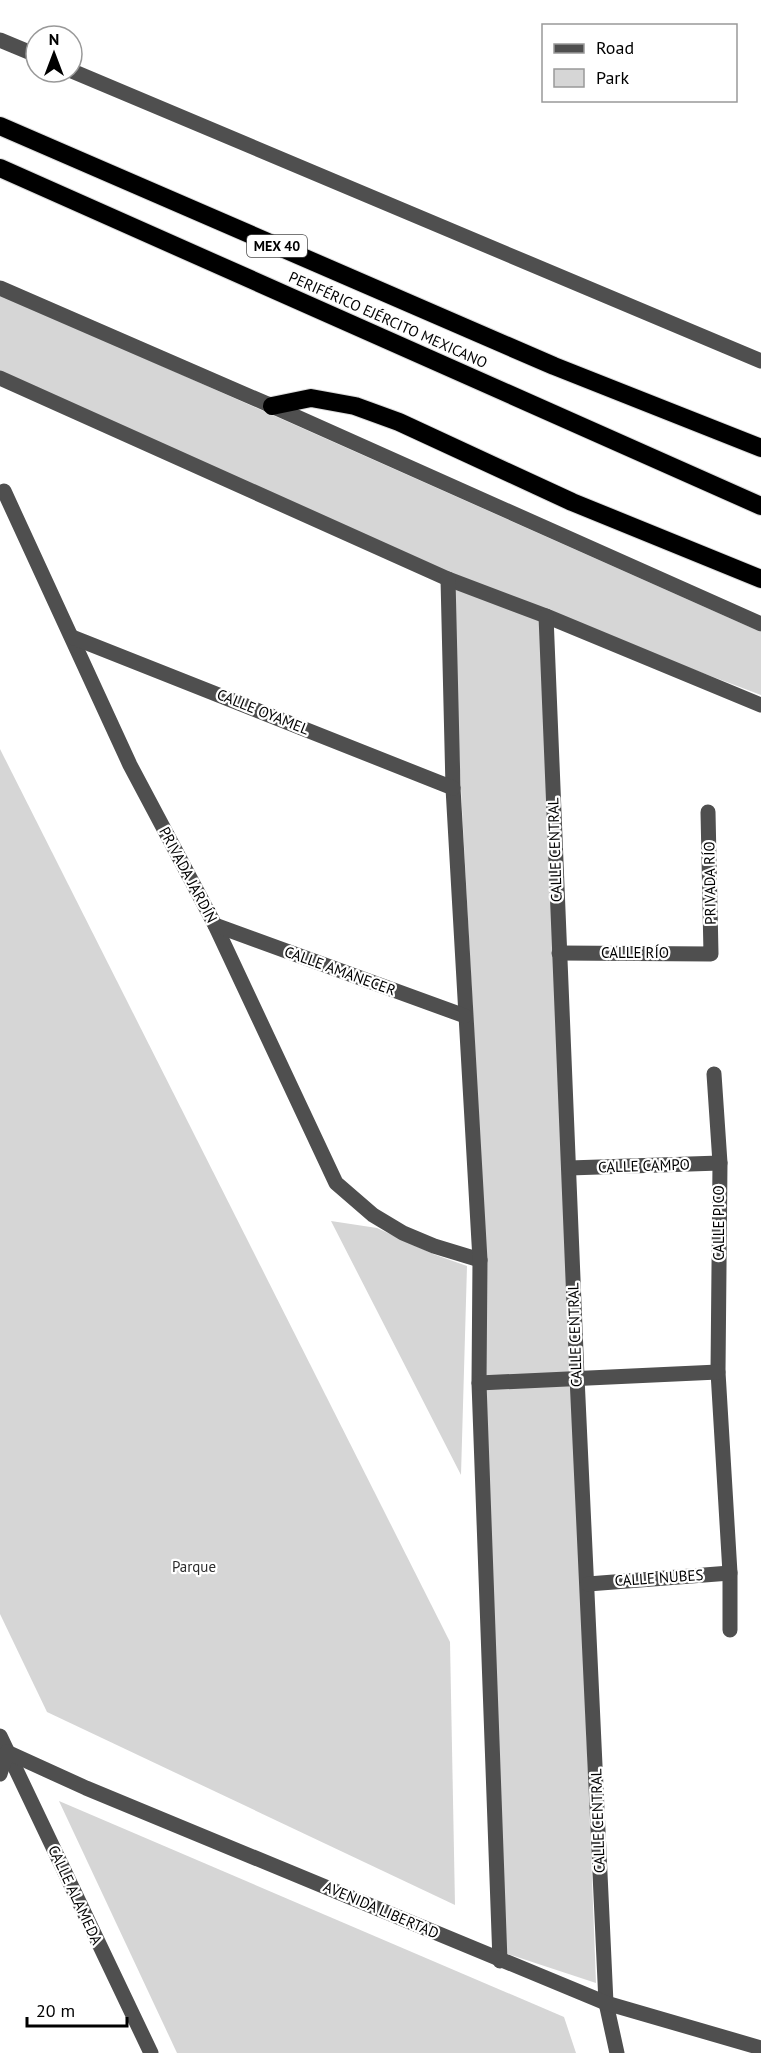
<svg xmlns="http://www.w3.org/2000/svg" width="761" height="2053" viewBox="0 0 761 2053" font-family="'PT Sans',sans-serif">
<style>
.green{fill:#d6d6d6}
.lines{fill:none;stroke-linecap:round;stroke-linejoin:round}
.highway-casing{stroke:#dbdbdb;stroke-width:20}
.minor{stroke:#4f4f4f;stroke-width:15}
.highway{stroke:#000;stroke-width:18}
.labels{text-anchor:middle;stroke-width:4.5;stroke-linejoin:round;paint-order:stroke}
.shield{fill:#fff;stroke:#4c4c4c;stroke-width:1.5}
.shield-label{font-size:14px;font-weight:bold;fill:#000}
.street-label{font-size:15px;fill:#000;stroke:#fff}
.park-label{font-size:15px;fill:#2d2d2d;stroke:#fff}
</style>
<rect width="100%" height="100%" fill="#fff"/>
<g class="green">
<polygon points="0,294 761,632 761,695 448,577 0,373"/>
<polygon points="450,582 544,617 570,1372 483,1377 486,1259"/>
<polygon points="0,749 450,1642 455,1905 47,1712 0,1614"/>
<polygon points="331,1221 377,1228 433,1254 467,1266 461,1475"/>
<polygon points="573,1382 596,1983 505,1953 483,1387"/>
<polygon points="59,1801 564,2017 576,2053 177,2053"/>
</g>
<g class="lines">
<g class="highway-casing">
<g id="highway">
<polyline points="0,126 554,366 761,448"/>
<polyline points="0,168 761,506"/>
<polyline points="272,406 311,398 355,406 399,422 572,502 761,579"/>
</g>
</g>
<g class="minor">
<polyline points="0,40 36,55"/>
<polyline points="72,71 761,361"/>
<polyline points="0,288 272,406 761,624"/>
<polyline points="0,378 448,579 546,616 761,705"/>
<polyline points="4,491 130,765 215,925 336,1183 373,1215 403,1233 434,1246 480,1260"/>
<polyline points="448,579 453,788 480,1260 479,1383 500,1961"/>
<polyline points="546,616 577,1377 606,2003 617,2053"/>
<polyline points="72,637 453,788"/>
<polyline points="215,925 465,1016"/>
<polyline points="559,953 711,954 708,812"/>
<polyline points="714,1074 720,1163 718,1372 730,1573 730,1630"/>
<polyline points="569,1168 720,1163"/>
<polyline points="479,1383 718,1372"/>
<polyline points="588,1584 730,1573"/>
<polyline points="0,1736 151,2053"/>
<polyline points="0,1774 7,1752 86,1788 606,2003 761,2048"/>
</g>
<use href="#highway" class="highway"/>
</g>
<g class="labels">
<rect class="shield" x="247" y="235" width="60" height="22" rx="4.5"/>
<g class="shield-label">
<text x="277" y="251">MEX 40</text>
</g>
<g class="street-label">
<text transform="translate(388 320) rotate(24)" y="5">PERIFÉRICO EJÉRCITO MEXICANO</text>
<text transform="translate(263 712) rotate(22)" y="5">CALLE OYAMEL</text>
<text transform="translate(555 850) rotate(-92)" y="5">CALLE CENTRAL</text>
<text transform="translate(188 875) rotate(62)" y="5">PRIVADA JARDÍN</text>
<text transform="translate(710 883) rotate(-91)" y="5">PRIVADA RÍO</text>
<text x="635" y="958">CALLE RÍO</text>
<text transform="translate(340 971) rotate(20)" y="5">CALLE AMANECER</text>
<text transform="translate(644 1166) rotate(-2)" y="5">CALLE CAMPO</text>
<text transform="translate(719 1223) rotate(-90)" y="5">CALLE PICO</text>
<text transform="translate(575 1335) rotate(-92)" y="5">CALLE CENTRAL</text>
<text transform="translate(659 1578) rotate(-4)" y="5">CALLE NUBES</text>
<text transform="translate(598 1821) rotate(-92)" y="5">CALLE CENTRAL</text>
<text transform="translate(75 1895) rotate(65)" y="5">CALLE ALAMEDA</text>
<text transform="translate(381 1910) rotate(23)" y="5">AVENIDA LIBERTAD</text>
</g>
<g class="park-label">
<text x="194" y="1572">Parque</text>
</g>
</g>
<rect x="542" y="24" width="195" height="78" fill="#ffffff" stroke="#999999" stroke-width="1.5"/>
<rect x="554" y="44" width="30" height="9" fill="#4f4f4f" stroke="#999999" stroke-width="1.5"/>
<text x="596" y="54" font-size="18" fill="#000000">Road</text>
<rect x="554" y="69" width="30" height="18" fill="#d6d6d6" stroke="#999999" stroke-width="1.5"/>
<text x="596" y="84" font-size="18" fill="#000000">Park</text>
<g transform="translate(54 54)"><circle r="28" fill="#ffffff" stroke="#999999" stroke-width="1.5"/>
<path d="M0-4.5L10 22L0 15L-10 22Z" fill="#000000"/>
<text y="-9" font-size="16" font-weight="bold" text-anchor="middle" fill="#000000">N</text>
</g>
<path d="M27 2017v9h100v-9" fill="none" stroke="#000000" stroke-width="3"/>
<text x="36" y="2017" font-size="18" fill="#000000" stroke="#ffffff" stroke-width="4.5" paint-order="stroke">20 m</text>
</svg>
